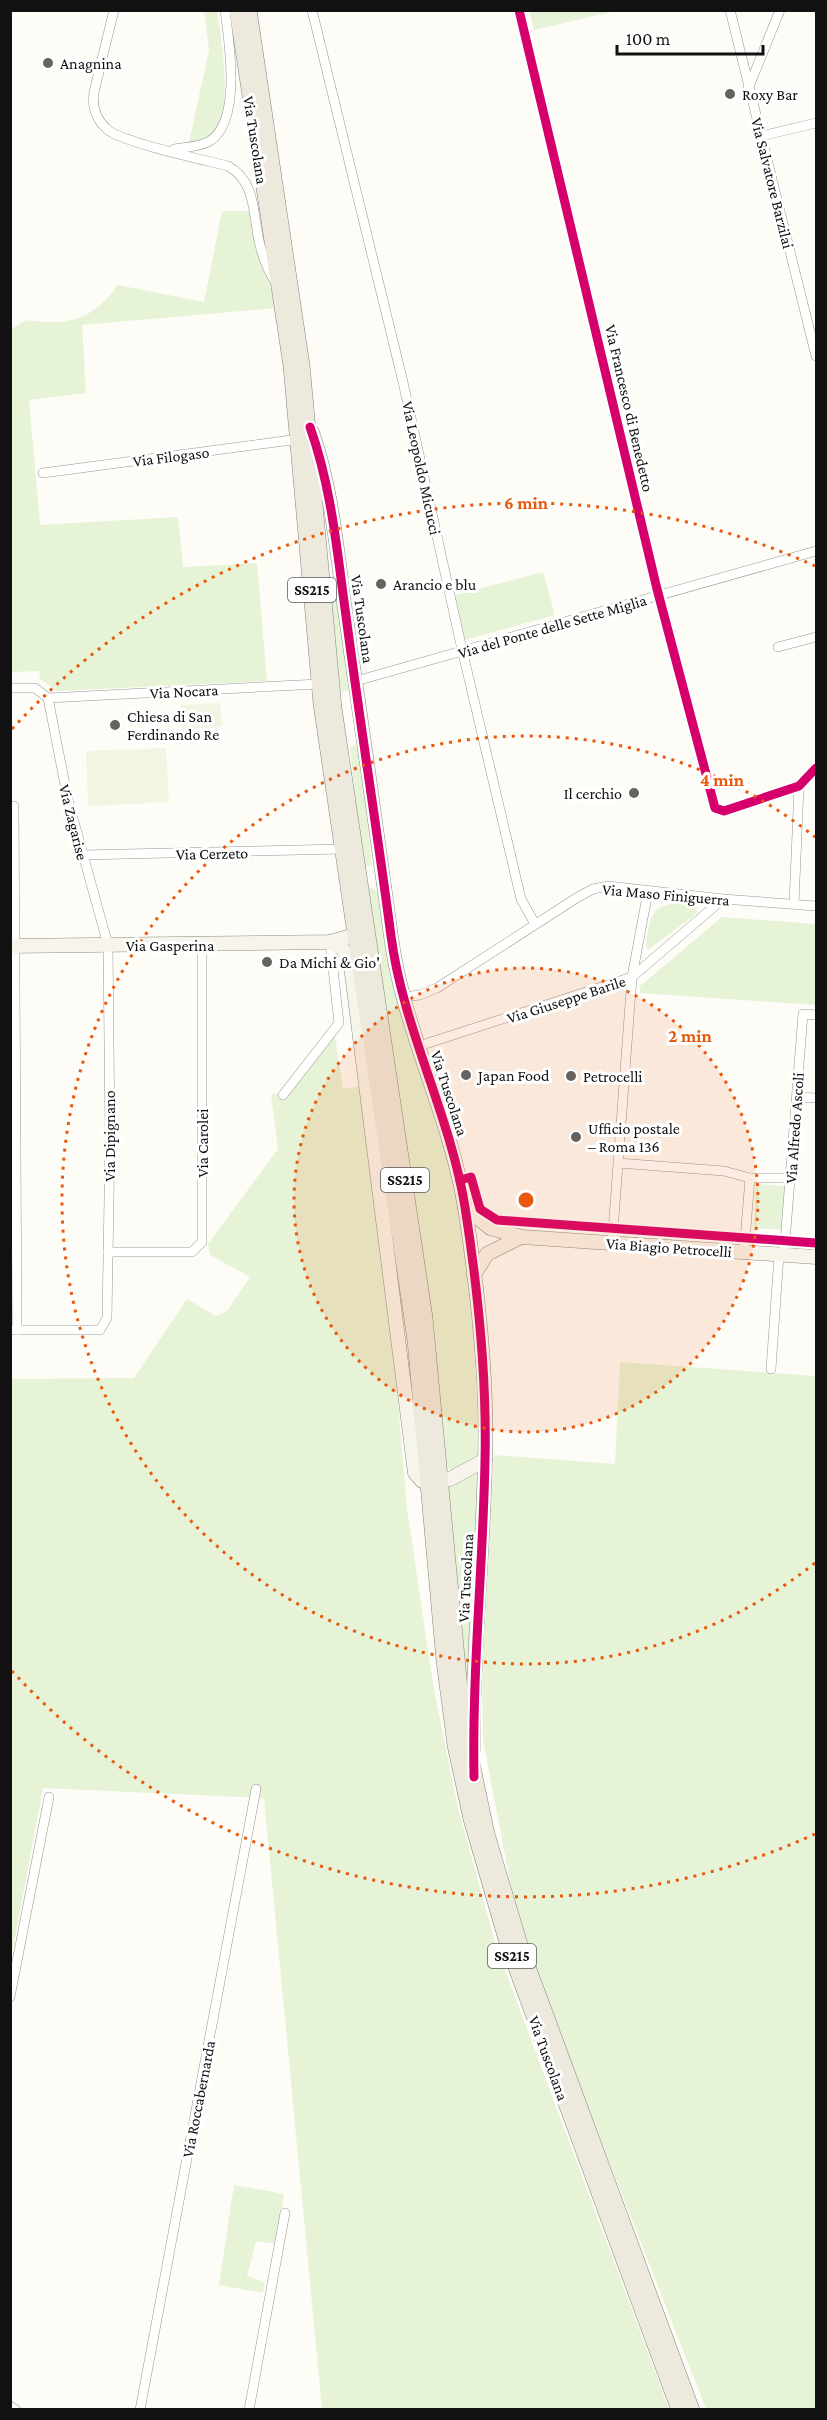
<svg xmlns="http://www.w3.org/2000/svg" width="827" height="2420" viewBox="0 0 827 2420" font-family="'Crimson Pro',serif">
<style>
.green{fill:#e7f3d7}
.pitch{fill:#f0f6e1}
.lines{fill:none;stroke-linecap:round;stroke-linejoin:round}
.street-casing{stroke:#979795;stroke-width:10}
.secondary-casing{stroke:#8e8d8b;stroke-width:15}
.primary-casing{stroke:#858482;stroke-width:16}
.street{stroke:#fffffe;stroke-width:9}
.secondary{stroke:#f6f4eb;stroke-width:14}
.primary{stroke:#ede9dc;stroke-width:15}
.cycleway-casing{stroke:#fff;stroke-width:13}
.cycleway{stroke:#d6006c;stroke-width:9}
.ring{fill:none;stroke:#e8590c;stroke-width:3;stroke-dasharray:3 6}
.poi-dot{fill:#646362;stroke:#fff;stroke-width:2}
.labels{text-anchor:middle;stroke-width:6;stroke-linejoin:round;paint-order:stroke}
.shield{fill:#fff;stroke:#585858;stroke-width:1.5}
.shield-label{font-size:15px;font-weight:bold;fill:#111}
.poi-label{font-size:16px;fill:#111;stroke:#fff;text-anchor:start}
.street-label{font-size:16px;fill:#111;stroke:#fff}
.centre{fill:#e8590c;stroke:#fff;stroke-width:3}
.ring-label{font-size:18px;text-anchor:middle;font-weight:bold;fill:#e8590c;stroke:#fff;stroke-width:6;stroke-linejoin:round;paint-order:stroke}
</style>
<rect width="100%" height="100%" fill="#fdfcf7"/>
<g class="green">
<path d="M204 11H217C221 41 243 146 189 142L209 50Z"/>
<polygon points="529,11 529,10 616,11 534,30"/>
<path d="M222 211H250L276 308 82 325 86 393 29 400 40 525 178 517 183 567 257 563 267 681 57 691 40 679 39 671 11 672 10 330 26 320C67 326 92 321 118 285L204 302Z"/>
<polygon points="543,572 555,615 465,640 455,595"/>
<polygon points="327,574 335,584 351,691 338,692"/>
<polygon points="359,745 372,866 362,867 350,746"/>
<polygon points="365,886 375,889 377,894 390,975 454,1173 466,1245 474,1339 479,1453 476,1459 452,1472 444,1465"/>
<path d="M691 903 697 908 696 914 648 950C645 944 647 938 648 931 654 901 664 905 691 903Z"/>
<polygon points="722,917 816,924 816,1005 640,993 640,986"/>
<polygon points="335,1036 343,1089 361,1086 397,1390 407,1508 433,1684 458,1808 496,1946 669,2409 322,2409 264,1798 43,1788 11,1959 11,1379 134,1378 187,1299 216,1316 227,1311 250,1277 210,1255 208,1244 278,1149 271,1094 290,1092"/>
<polygon points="756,1184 786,1186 783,1230 754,1228"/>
<polygon points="620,1362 816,1376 816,2409 706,2409 524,1944 515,1907 483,1740 482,1673 494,1455 615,1464"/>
<polygon points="479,1471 469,1702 446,1488"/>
<polygon points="234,2185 284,2194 276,2244 256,2241 247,2276 265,2282 263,2293 219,2285"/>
</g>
<g class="pitch">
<polygon points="220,703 222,727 182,729 180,705"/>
<polygon points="166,748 169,802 88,806 86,751"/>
</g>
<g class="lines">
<g class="street-casing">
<g id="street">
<path d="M114 10 94 92C92 106 96 120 108 130 122 142 204 160 228 166 256 181 253 214 259 241 262 255 267 268 274 280"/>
<polyline points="312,10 403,382 461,645 521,899 535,924"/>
<polyline points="519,10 657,589 715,808 724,811 799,786 816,768"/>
<polyline points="730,10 816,356"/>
<polyline points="748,89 780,10"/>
<polyline points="761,136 816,123"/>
<path d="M174 149C186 147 200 147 210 141 242 120 229 42 225 10"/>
<polyline points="43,473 299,439"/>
<polyline points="778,647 816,637"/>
<polyline points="356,681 816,551"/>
<polyline points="10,688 35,688 48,698"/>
<polyline points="48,698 319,684"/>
<polyline points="14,806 17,1330"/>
<polyline points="82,855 342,849"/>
<polyline points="794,904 799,786"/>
<polyline points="403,997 420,995 437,988 578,897 593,889 608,886 723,899 816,906"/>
<polyline points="419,1046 632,977 723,899"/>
<polyline points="283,1095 339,1023 330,942"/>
<polyline points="797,1097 816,1098"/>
<polyline points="618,1163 724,1171 750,1178"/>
<polyline points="612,1244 632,977 648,891"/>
<polyline points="108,1252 192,1252 202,1242 202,945"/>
<polyline points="744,1252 750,1178 790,1178"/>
<polyline points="784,1255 803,1014 816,1015"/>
<polyline points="10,1330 100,1330 107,1318 110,1138 108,945 68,800 48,698"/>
<polyline points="771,1369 779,1255"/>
<polyline points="10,1997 49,1797"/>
<polyline points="10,2406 16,2410"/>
<polyline points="140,2410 256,1789"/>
<polyline points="249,2410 285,2213"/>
</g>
</g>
<g class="secondary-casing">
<g id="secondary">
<path d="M312 432C333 492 337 555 346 617 361 723 377 830 391 936 403 1030 450 1114 465 1208 478 1291 488 1378 485 1462 483 1558 472 1654 473 1750"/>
<polyline points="330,942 343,949 354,975"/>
<polyline points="10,946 330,942 355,935"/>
<polyline points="351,966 415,1473 422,1481 450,1479 485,1460"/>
<polyline points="465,1207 490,1228 522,1237 816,1257"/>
<polyline points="474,1275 487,1254 521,1237"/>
</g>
</g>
<g class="primary-casing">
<g id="primary">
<polyline points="237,10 291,366 321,704 415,1340 444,1661 455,1745 471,1819 508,1946 679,2410"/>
<polyline points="249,10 302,365 334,708 425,1318 463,1721 487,1834 521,1948 692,2410"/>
</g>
</g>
<use href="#street" class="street"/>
<use href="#secondary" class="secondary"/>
<use href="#primary" class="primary"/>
<g class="cycleway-casing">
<g id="cycleway">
<polyline points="519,10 657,589 715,808 724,811 799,786 816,768"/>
<path d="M310 427C332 489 337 552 346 616 360 723 377 829 391 936 403 1029 450 1114 465 1207 478 1290 487 1377 485 1461 483 1566 472 1671 474 1777"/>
<polyline points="460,1180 471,1177 480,1209 497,1220 816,1243"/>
</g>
</g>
<use href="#cycleway" class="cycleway"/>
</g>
<circle cx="526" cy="1200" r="232" fill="#e8590c" fill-opacity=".12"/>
<g class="ring">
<circle cx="526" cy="1200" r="232"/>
<path d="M815 1563A464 464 0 1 1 815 837"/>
<path d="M815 1834A697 697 0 0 1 12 1671M12 729A697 697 0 0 1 815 566"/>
</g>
<g class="poi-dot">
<circle cx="48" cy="63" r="6"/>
<circle cx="730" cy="94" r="6"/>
<circle cx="381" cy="584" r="6"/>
<circle cx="115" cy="725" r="6"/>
<circle cx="634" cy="793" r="6"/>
<circle cx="267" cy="962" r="6"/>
<circle cx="466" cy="1075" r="6"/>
<circle cx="571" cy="1076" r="6"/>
<circle cx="576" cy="1137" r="6"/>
</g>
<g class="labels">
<g class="shield">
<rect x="288" y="578" width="48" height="24" rx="4.5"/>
<rect x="381" y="1168" width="48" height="24" rx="4.5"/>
<rect x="488" y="1944" width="48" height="24" rx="4.5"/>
</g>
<g class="shield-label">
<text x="312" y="595">SS215</text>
<text x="405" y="1185">SS215</text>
<text x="512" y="1961">SS215</text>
</g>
<g class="poi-label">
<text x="60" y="69">Anagnina</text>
<text x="742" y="100">Roxy Bar</text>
<text x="393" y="590">Arancio e blu</text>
<text x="127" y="722">Chiesa di San<tspan x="127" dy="18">Ferdinando Re</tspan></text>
<text x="622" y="799" text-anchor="end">Il cerchio</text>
<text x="279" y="968">Da Michi &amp; Gio'</text>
<text x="478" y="1081">Japan Food</text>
<text x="583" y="1082">Petrocelli</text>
<text x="588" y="1134">Ufficio postale<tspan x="588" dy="18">– Roma 136</tspan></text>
</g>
<g class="street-label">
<text transform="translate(256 140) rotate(81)" y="6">Via Tuscolana</text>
<text transform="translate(773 183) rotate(76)" y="6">Via Salvatore Barzilai</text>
<text transform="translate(630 408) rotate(77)" y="6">Via Francesco di Benedetto</text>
<text transform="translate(171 456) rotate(-7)" y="6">Via Filogaso</text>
<text transform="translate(422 468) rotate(78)" y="6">Via Leopoldo Micucci</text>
<text transform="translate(363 619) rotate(82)" y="6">Via Tuscolana</text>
<text transform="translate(552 626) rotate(-16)" y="6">Via del Ponte delle Sette Miglia</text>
<text transform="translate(184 691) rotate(-3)" y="6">Via Nocara</text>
<text transform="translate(74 822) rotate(76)" y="6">Via Zagarise</text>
<text transform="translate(212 853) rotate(-1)" y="6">Via Cerzeto</text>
<text transform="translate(666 894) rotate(5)" y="6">Via Maso Finiguerra</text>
<text x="170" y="951">Via Gasperina</text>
<text transform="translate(566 999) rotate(-18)" y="6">Via Giuseppe Barile</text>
<text transform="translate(450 1093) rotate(72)" y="6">Via Tuscolana</text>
<text transform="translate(794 1128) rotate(-86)" y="6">Via Alfredo Ascoli</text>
<text transform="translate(109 1136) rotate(-90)" y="6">Via Dipignano</text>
<text transform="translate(202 1143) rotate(-90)" y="6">Via Carolei</text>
<text transform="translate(669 1247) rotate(4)" y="6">Via Biagio Petrocelli</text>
<text transform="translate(465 1578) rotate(-87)" y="6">Via Tuscolana</text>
<text transform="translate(549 2058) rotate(70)" y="6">Via Tuscolana</text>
<text transform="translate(198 2099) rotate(-79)" y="6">Via Roccabernarda</text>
</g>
</g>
<circle cx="526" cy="1200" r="9" class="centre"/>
<g class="ring-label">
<text x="526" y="509">6 min</text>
<text x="722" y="786">4 min</text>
<text x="690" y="1042">2 min</text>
</g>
<rect width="827" height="2420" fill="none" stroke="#111111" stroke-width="24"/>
<path d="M617 45v9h146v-9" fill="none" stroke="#111111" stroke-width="3"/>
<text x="626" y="45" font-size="18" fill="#111111" stroke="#ffffff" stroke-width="4.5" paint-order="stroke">100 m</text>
</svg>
